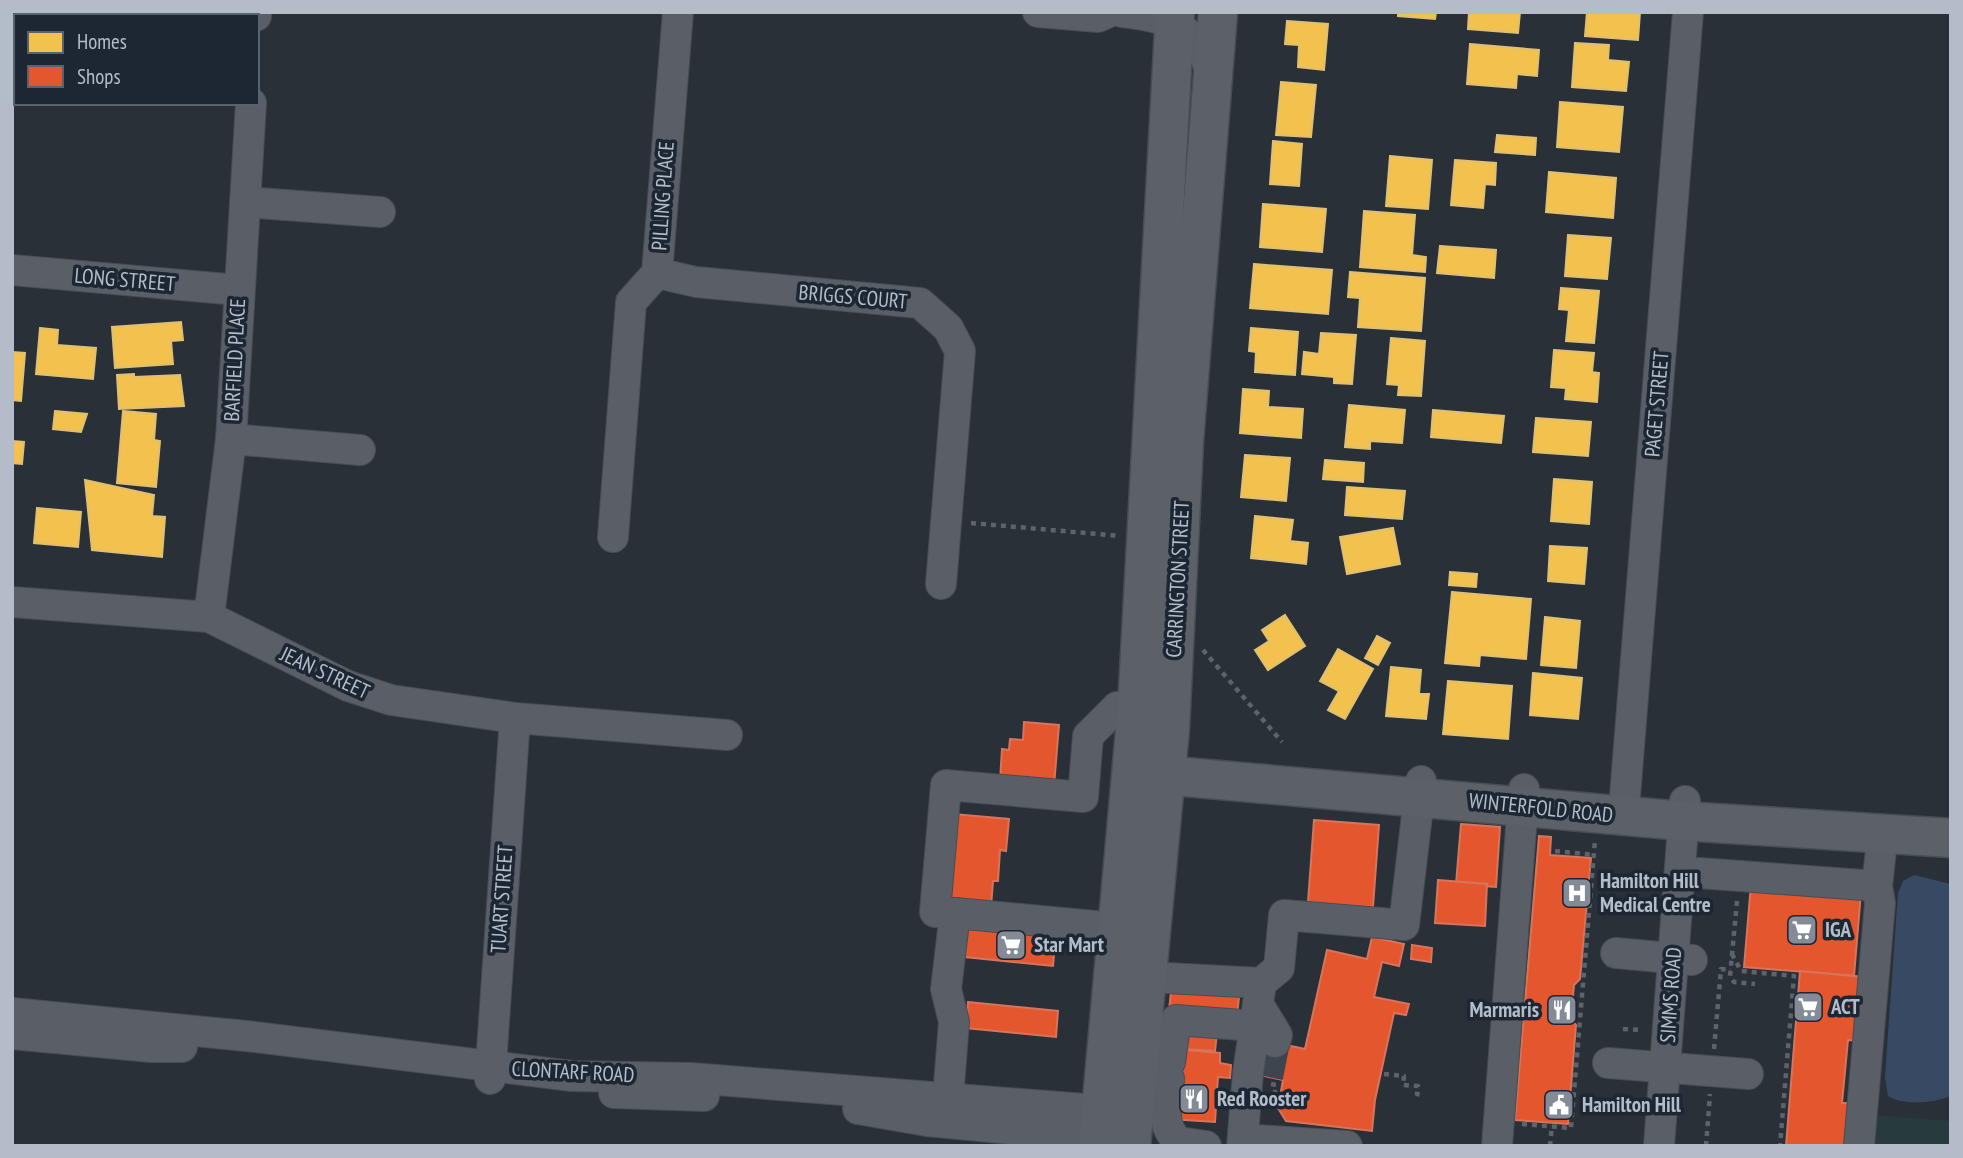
<svg xmlns="http://www.w3.org/2000/svg" width="1963" height="1158" viewBox="0 0 1963 1158" font-family="'PT Sans Narrow',sans-serif">
<style>
.green{fill:#273a3e}
.water{fill:#384963}
.homes{fill:#f2c14e;stroke:#dfc073;stroke-width:2}
.shops{fill:#e4572e;stroke:#d6755c;stroke-width:2}
.lines{fill:none;stroke-linecap:round;stroke-linejoin:round}
.minor-tunnel{stroke:#3f454e;stroke-width:30;stroke-dasharray:30 15;stroke-linecap:butt}
.minor-casing{stroke:#484c53;stroke-width:32}
.major-casing{stroke:#484c55;stroke-width:41}
.path{stroke:#5d636a;stroke-width:4.5;stroke-dasharray:5 5;stroke-linecap:butt}
.minor{stroke:#5a5e66;stroke-width:30}
.major{stroke:#5c6168;stroke-width:38}
.labels{text-anchor:middle;stroke-width:7;stroke-linejoin:round;paint-order:stroke}
.street-label{font-size:21px;fill:#b4bcc9;stroke:#1d2633}
.poi-label{font-size:21px;font-weight:bold;fill:#b4bcc9;stroke:#1d2633;text-anchor:start}
</style>
<rect width="100%" height="100%" fill="#2a3038"/>
<polygon class="green" points="1871,1115 1951,1121 1951,1146 1868,1146"/>
<path class="water" d="M1914 875 1951 884V1096C1933 1103 1904 1106 1888 1096L1885 1077 1898 893 1903 881Z"/>
<g class="homes">
<polygon points="1398,12 1436,12 1435,19 1398,16"/>
<polygon points="1469,12 1520,12 1518,33 1468,29"/>
<polygon points="1587,12 1640,12 1638,40 1585,36"/>
<polygon points="1287,21 1328,24 1324,70 1298,67 1299,45 1285,44"/>
<polygon points="1575,43 1609,45 1608,60 1629,62 1626,91 1572,87"/>
<polygon points="1470,44 1539,50 1537,76 1517,74 1516,88 1467,84"/>
<polygon points="1281,82 1316,85 1311,137 1276,135"/>
<polygon points="1560,102 1623,107 1619,152 1557,147"/>
<polygon points="1497,135 1536,138 1535,155 1495,152"/>
<polygon points="1273,141 1302,144 1299,186 1270,184"/>
<polygon points="1390,156 1432,160 1428,209 1386,206"/>
<polygon points="1455,160 1496,163 1495,185 1485,184 1483,208 1451,205"/>
<polygon points="1549,172 1616,178 1613,218 1546,212"/>
<polygon points="1263,204 1326,209 1322,252 1260,247"/>
<polygon points="1364,211 1415,215 1412,255 1426,257 1425,272 1360,267"/>
<polygon points="1568,235 1611,238 1607,279 1565,276"/>
<polygon points="1440,246 1496,250 1494,278 1437,273"/>
<polygon points="1254,264 1332,270 1328,314 1250,308"/>
<polygon points="1350,272 1425,278 1421,331 1358,327 1360,298 1348,297"/>
<polygon points="1561,288 1599,291 1594,343 1566,341 1569,310 1559,309"/>
<polygon points="181,322 183,340 171,341 173,364 115,368 112,327"/>
<polygon points="40,328 58,330 57,345 96,348 93,379 36,374"/>
<polygon points="1251,328 1298,332 1295,375 1255,372 1256,352 1249,351"/>
<polygon points="1321,333 1356,335 1352,384 1334,383 1334,377 1302,374 1304,352 1319,354"/>
<polygon points="1391,338 1425,341 1421,396 1398,395 1399,385 1387,384"/>
<polygon points="1554,350 1594,353 1592,372 1599,373 1597,402 1565,399 1566,388 1551,387"/>
<polygon points="12,352 25,353 21,401 12,400"/>
<polygon points="134,374 134,377 180,375 184,406 119,409 117,375"/>
<polygon points="1243,389 1269,391 1268,407 1303,409 1301,438 1240,433"/>
<polygon points="1349,405 1405,410 1402,443 1370,441 1370,449 1345,447"/>
<polygon points="1433,410 1504,416 1501,443 1431,437"/>
<polygon points="55,411 87,414 81,432 53,429"/>
<polygon points="123,411 156,414 154,440 160,441 156,487 117,483"/>
<polygon points="1536,418 1591,422 1588,456 1533,452"/>
<polygon points="12,441 24,442 22,464 12,463"/>
<polygon points="1245,455 1290,458 1286,501 1241,497"/>
<polygon points="1325,460 1364,463 1363,482 1323,479"/>
<polygon points="1554,479 1592,482 1589,524 1551,521"/>
<polygon points="85,480 154,495 152,516 165,517 162,557 92,550"/>
<polygon points="1347,487 1405,491 1402,519 1345,515"/>
<polygon points="37,508 81,512 78,547 34,543"/>
<polygon points="1255,516 1293,520 1290,541 1308,543 1306,564 1251,558"/>
<polygon points="1393,528 1400,564 1347,574 1340,537"/>
<polygon points="1550,546 1587,548 1584,584 1548,581"/>
<polygon points="1450,572 1477,574 1476,587 1449,585"/>
<polygon points="1452,592 1531,599 1526,659 1480,655 1479,666 1445,663"/>
<polygon points="1285,615 1305,646 1268,670 1255,650 1269,641 1262,630"/>
<polygon points="1545,617 1580,621 1576,668 1541,665"/>
<polygon points="1377,636 1390,643 1378,665 1365,658"/>
<polygon points="1338,649 1373,669 1345,719 1328,710 1339,691 1320,681"/>
<polygon points="1391,667 1421,670 1419,694 1429,694 1426,719 1386,716"/>
<polygon points="1533,673 1582,678 1578,719 1530,715"/>
<polygon points="1448,681 1512,686 1508,739 1443,734"/>
</g>
<g class="shops">
<polygon points="1024,722 1059,725 1054,786 1000,781 1002,749 1009,750 1010,739 1023,740"/>
<polygon points="953,814 1009,819 1006,851 1000,850 998,881 993,881 991,907 945,902"/>
<polygon points="1314,820 1379,825 1373,907 1308,902"/>
<polygon points="1461,824 1500,827 1496,887 1456,884"/>
<polygon points="1539,836 1551,837 1550,855 1591,858 1580,979 1574,985 1571,1019 1576,1025 1568,1124 1515,1120"/>
<polygon points="1438,880 1487,884 1485,926 1435,923"/>
<polygon points="1751,884 1861,892 1854,976 1744,967"/>
<polygon points="968,925 1056,934 1053,966 965,957"/>
<polygon points="1372,937 1404,944 1399,966 1382,962 1374,997 1409,1004 1406,1015 1394,1013 1375,1100 1372,1131 1286,1121 1278,1108 1283,1080 1260,1075 1267,1041 1305,1049 1327,950 1367,959"/>
<polygon points="1412,945 1432,948 1431,962 1411,959"/>
<polygon points="1800,971 1864,977 1859,1041 1848,1040 1842,1103 1853,1103 1850,1146 1786,1146"/>
<polygon points="1171,992 1239,997 1237,1016 1169,1010"/>
<polygon points="968,1002 1058,1011 1056,1037 966,1028"/>
<polygon points="1184,1030 1217,1033 1215,1051 1182,1049"/>
<polygon points="1176,1049 1220,1053 1220,1063 1231,1065 1230,1078 1218,1077 1215,1122 1170,1119"/>
</g>
<g class="lines">
<polyline class="minor-tunnel" points="1268,1077 1275,1042"/>
<g class="minor-casing">
<g id="minor">
<polyline points="1038,12 1098,17 1109,12"/>
<path d="M1122 12C1170 17 1195 26 1212 74"/>
<polyline points="256,16 256,12"/>
<polyline points="245,202 380,212"/>
<polyline points="12,270 238,290"/>
<polyline points="657,273 696,282 920,303 948,328 960,351 941,584"/>
<polyline points="231,439 360,450"/>
<polyline points="613,537 631,302 657,273 678,12"/>
<polyline points="12,602 209,617 348,686 391,700 515,718 727,735"/>
<polyline points="209,617 231,439 251,103"/>
<polyline points="1625,796 1688,12"/>
<polyline points="1699,873 1877,886"/>
<polyline points="955,913 935,912 946,785 1083,797 1088,736 1117,707 1137,709"/>
<polyline points="1616,953 1692,960"/>
<polyline points="1148,977 1261,983 1248,1073 1242,1146"/>
<polyline points="1261,983 1279,968 1284,915 1404,925 1421,781"/>
<polyline points="1258,1004 1277,1035 1275,1042"/>
<polyline points="12,1013 246,1036 572,1076 691,1078 1123,1112"/>
<polyline points="12,1034 151,1047 182,1047"/>
<polyline points="1170,1062 1176,1020 1255,1026"/>
<polyline points="1608,1063 1748,1074"/>
<polyline points="490,1079 515,718"/>
<path d="M1169 1079C1167 1102 1159 1125 1179 1142L1206 1146"/>
<polyline points="614,1093 704,1096"/>
<polyline points="948,1098 954,1022 946,989 955,913 1116,928"/>
<polyline points="858,1109 927,1121 1118,1139"/>
<polyline points="1243,1139 1347,1146"/>
<polyline points="1497,1146 1524,789"/>
<polyline points="1659,1146 1685,801"/>
<polyline points="1859,1146 1880,903 1877,886 1883,832"/>
</g>
</g>
<g class="major-casing">
<g id="major">
<polyline points="1140,773 1683,821 1951,838"/>
<polyline points="1098,1146 1137,709 1175,12"/>
<polyline points="1131,1146 1170,728 1184,441 1218,12"/>
</g>
</g>
<g class="path">
<polyline points="971,523 1120,536"/>
<polyline points="1203,650 1282,742"/>
<polyline points="1555,851 1594,855"/>
<polyline points="1737,901 1730,976 1734,982 1755,984"/>
<polyline points="1732,954 1741,971 1794,976 1780,1146"/>
<polyline points="1623,1029 1643,1030"/>
<polyline points="1714,1049 1721,969 1731,970"/>
<polyline points="1384,1074 1404,1076 1403,1085 1418,1086 1417,1094 1422,1095"/>
<polyline points="1271,1084 1276,1085 1273,1102"/>
<polyline points="1522,1124 1571,1128 1595,840"/>
<polyline points="1550,1146 1552,1126"/>
<polyline points="1706,1146 1710,1094"/>
</g>
<use href="#minor" class="minor"/>
<use href="#major" class="major"/>
</g>
<defs>
<g id="hospital-square" transform="scale(1.575)"><rect x="-9" y="-9" width="18" height="18" rx="4" fill="#848b96" stroke="#1d2633"/><path d="M-5-5h3v3.5h4V-5h3V5h-3V1.5h-4V5h-3Z" fill="#fff"/></g>
<g id="supermarket-square" transform="scale(1.575)"><rect x="-9" y="-9" width="18" height="18" rx="4" fill="#848b96" stroke="#1d2633"/><path d="M-6-5.5h2.5l.6 2H6L4.5 2H-2.5L-4.4-4H-6ZM-1.5 3.2a1.3 1.3 0 1 0 .1 0ZM3 3.2a1.3 1.3 0 1 0 .1 0Z" fill="#fff"/></g>
<g id="restaurant-square" transform="scale(1.575)"><rect x="-9" y="-9" width="18" height="18" rx="4" fill="#848b96" stroke="#1d2633"/><path d="M-5-6h1v4h1v-4h1v4h1v-4h1v5L-1.5 .5V6h-2V.5L-5-1ZM5-6V6H3V1.5H1.5Q1.5-4 5-6Z" fill="#fff"/></g>
<g id="civic-square" transform="scale(1.575)"><rect x="-9" y="-9" width="18" height="18" rx="4" fill="#848b96" stroke="#1d2633"/><path d="M-.6-6.5H3V-4.5H.6V-3L4-1V1h2V6H-6V1h2V-1L-.6-3ZM-1.2 2.5V6h2.4V2.5Z" fill="#fff"/></g>
</defs>
<g fill-rule="evenodd">
<use href="#hospital-square" x="1577" y="893"/>
<use href="#supermarket-square" x="1802" y="930"/>
<use href="#supermarket-square" x="1011" y="945"/>
<use href="#supermarket-square" x="1808" y="1007"/>
<use href="#restaurant-square" x="1562" y="1010"/>
<use href="#restaurant-square" x="1194" y="1099"/>
<use href="#civic-square" x="1559" y="1105"/>
</g>
<g class="labels">
<g class="street-label">
<text transform="translate(663 196) rotate(-86)" y="7">PILLING PLACE</text>
<text transform="translate(125 280) rotate(5)" y="7">LONG STREET</text>
<text transform="translate(853 297) rotate(5)" y="7">BRIGGS COURT</text>
<text transform="translate(235 360) rotate(-87)" y="7">BARFIELD PLACE</text>
<text transform="translate(1657 404) rotate(-85)" y="7">PAGET STREET</text>
<text transform="translate(1178 579) rotate(-87)" y="7">CARRINGTON STREET</text>
<text transform="translate(325 673) rotate(25)" y="7">JEAN STREET</text>
<text transform="translate(1541 808) rotate(6)" y="7">WINTERFOLD ROAD</text>
<text transform="translate(502 899) rotate(-86)" y="7">TUART STREET</text>
<text transform="translate(1671 995) rotate(-86)" y="7">SIMMS ROAD</text>
<text transform="translate(573 1072) rotate(3)" y="7">CLONTARF ROAD</text>
</g>
<g class="poi-label">
<text x="1600" y="888">Hamilton Hill<tspan x="1600" dy="24">Medical Centre</tspan></text>
<text x="1825" y="937">IGA</text>
<text x="1034" y="952">Star Mart</text>
<text x="1831" y="1014">ACT</text>
<text x="1539" y="1017" text-anchor="end">Marmaris</text>
<text x="1217" y="1106">Red Rooster</text>
<text x="1582" y="1112">Hamilton Hill</text>
</g>
</g>
<rect width="1963" height="1158" fill="none" stroke="#b4bcc9" stroke-width="28"/>
<rect x="14" y="14" width="245" height="91" fill="#1d2633" stroke="#59626f" stroke-width="2"/>
<rect x="28" y="32" width="35" height="21" fill="#f2c14e" stroke="#59626f" stroke-width="2"/>
<text x="77" y="49" font-size="21" fill="#b4bcc9">Homes</text>
<rect x="28" y="66" width="35" height="21" fill="#e4572e" stroke="#59626f" stroke-width="2"/>
<text x="77" y="84" font-size="21" fill="#b4bcc9">Shops</text>
</svg>
